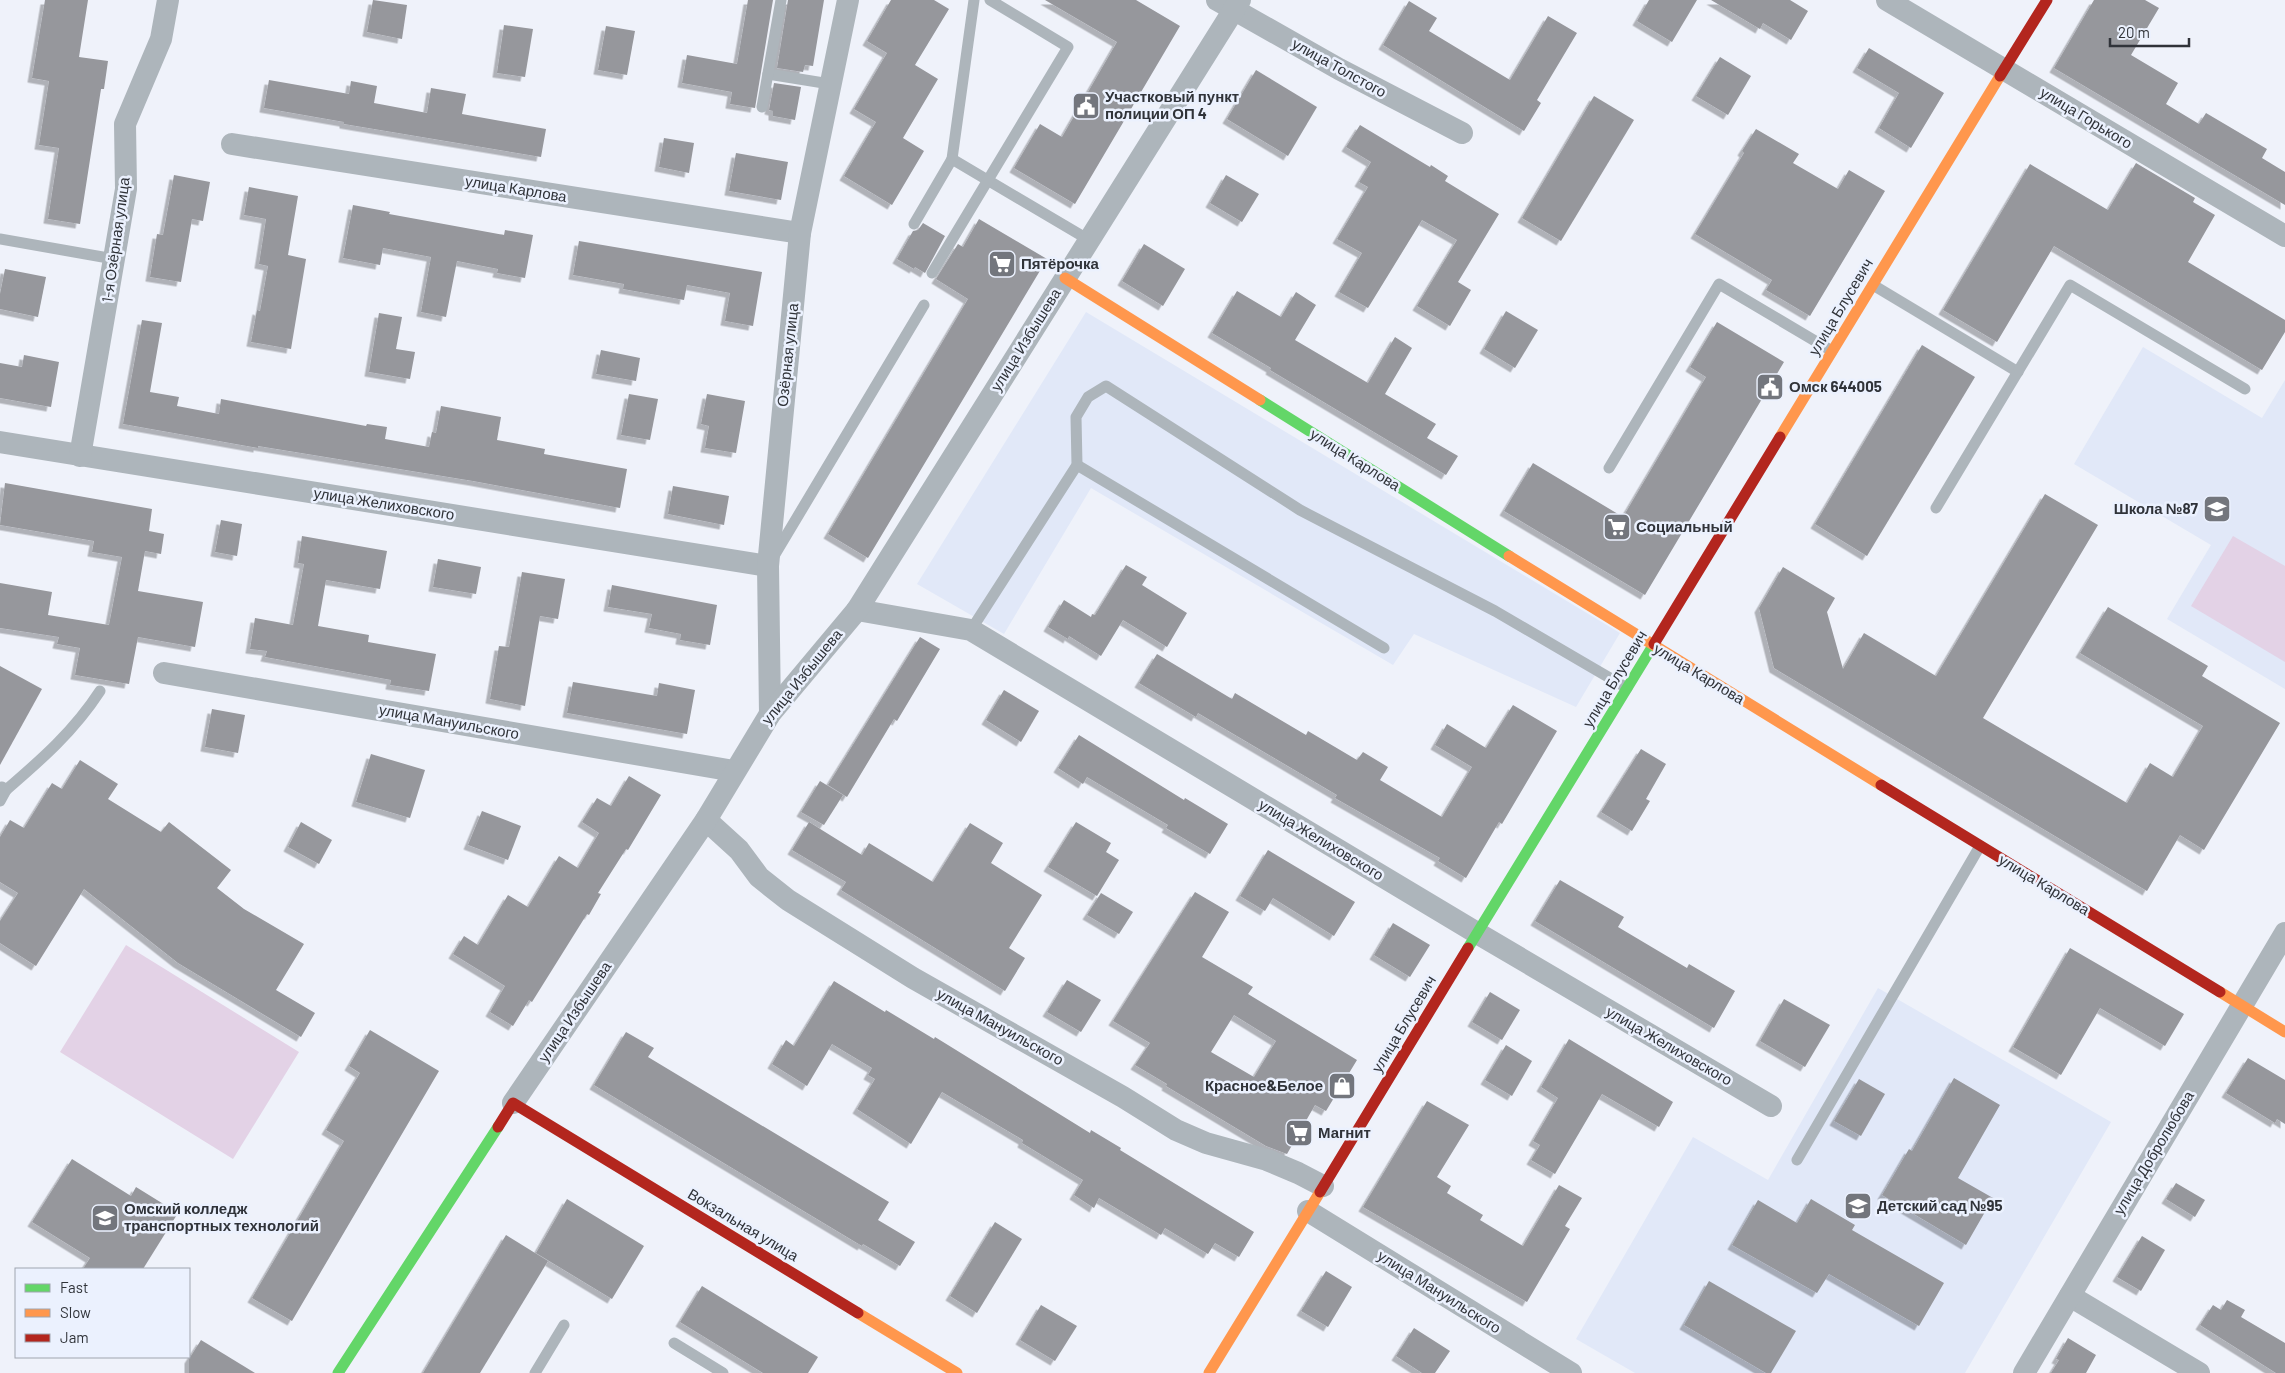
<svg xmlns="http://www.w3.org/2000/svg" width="2285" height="1373" viewBox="0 0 2285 1373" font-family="Barlow,sans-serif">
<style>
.built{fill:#e1e8f8}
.green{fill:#e3d2e6}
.building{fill:#96979c;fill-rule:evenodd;filter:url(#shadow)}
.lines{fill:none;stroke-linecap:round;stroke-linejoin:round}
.lane{stroke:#adb5bb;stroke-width:11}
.street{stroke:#adb5bb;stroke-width:22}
.fast{stroke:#63d668;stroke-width:11}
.slow{stroke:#ff974d;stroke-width:11}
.jam{stroke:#b3261e;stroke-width:11}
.labels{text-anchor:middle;stroke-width:5;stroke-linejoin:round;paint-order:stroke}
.street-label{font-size:15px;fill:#303339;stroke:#ebf1fe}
.poi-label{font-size:15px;font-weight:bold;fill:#303339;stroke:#ebf1fe;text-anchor:start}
</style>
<defs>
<filter id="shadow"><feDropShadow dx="-4.5" dy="4.5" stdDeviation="0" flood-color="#0004"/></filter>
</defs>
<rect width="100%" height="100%" fill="#eff2fa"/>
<g class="built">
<polygon points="1086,312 1620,633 1576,707 1414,634 1393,665 1091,488 1004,634 917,584"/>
<polygon points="2143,347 2262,418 2285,380 2285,689 2167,619 2211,545 2074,464"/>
<polygon points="1878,988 2111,1122 1965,1373 1635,1373 1576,1339 1693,1137 1768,1180"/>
</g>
<g class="green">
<polygon points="2233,536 2285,566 2285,662 2191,606"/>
<polygon points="126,945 299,1052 233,1159 60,1052"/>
</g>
<g class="building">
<polygon points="45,0 88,0 79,57 108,61 104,89 101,89 80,224 48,219 59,148 39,145 49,81 32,78"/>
<polygon points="373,0 407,5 402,39 367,32"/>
<polygon points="748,0 773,0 755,108 730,104 732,92 682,83 687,55 737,64"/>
<polygon points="788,0 824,0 813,66 805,65 803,72 777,68"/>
<polygon points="891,0 934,0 949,9 915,65 938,79 903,138 924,151 892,205 844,176 876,122 854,109 887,53 867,41"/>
<polygon points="1045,0 1136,0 1180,26 1075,204 1014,168 1040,124 1062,137 1117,42"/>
<polygon points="1649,0 1697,0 1672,42 1637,21"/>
<polygon points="1711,0 1790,0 1808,11 1791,40 1763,23 1760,29"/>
<polygon points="2094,0 2145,0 2159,8 2131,55 2178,83 2166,104 2199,124 2206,113 2267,149 2262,158 2285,172 2285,205 2054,68"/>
<polygon points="1409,1 1437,18 1429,31 1510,80 1548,16 1577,33 1537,100 1541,103 1524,131 1383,45"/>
<polygon points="504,25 533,29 525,77 497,73"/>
<polygon points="606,26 635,31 627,75 598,70"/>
<polygon points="1869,48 1944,93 1911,148 1879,128 1899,93 1857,68"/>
<polygon points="1720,57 1751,76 1728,115 1696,96"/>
<polygon points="1256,70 1317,107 1288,156 1227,119"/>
<polygon points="269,80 349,94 351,81 377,86 374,103 427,113 431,88 466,94 462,114 546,129 541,157 344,124 344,122 264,108"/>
<polygon points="774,83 801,87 795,120 773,116 773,111 769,110"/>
<polygon points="1594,96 1634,120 1561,241 1522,218"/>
<polygon points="1360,125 1430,167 1431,165 1448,176 1445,181 1499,214 1458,282 1471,290 1450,326 1417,306 1457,240 1422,220 1368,308 1339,292 1362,253 1337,239 1368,187 1359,182 1371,162 1346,147"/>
<polygon points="1756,129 1799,154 1793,163 1838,189 1849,170 1885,191 1810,316 1766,290 1772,280 1695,234 1744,153 1742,151"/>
<polygon points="664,138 694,143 689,173 659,167"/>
<polygon points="736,153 788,162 781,200 729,191"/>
<polygon points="2136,163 2195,198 2193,202 2215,215 2188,262 2285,320 2285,332 2262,370 2054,246 1997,342 1943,310 2030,164 2108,210"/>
<polygon points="174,175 210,182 203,221 192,219 181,282 150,277 157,234 163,235"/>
<polygon points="1226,175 1259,194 1242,222 1210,203"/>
<polygon points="249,187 298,196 288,255 306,259 291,349 251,342 257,310 260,311 268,266 259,264 266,219 244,215"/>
<polygon points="353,205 390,212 389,214 504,235 505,230 533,235 525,278 497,273 498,269 457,261 446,317 421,312 431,257 383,248 380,265 343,258"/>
<polygon points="979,219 1047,259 868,558 828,534 968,299 936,279 958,244 963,247"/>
<polygon points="923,223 945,236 925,273 915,267 914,269 897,259 913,231 918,230"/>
<polygon points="579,241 762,272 753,326 725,321 730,293 687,285 684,300 623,289 624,284 573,275"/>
<polygon points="1144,244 1185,269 1163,306 1122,281"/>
<polygon points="5,269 46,277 38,317 0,309 0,294"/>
<polygon points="1237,291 1281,317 1296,292 1316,305 1295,340 1368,383 1395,337 1412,348 1385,394 1436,424 1427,438 1458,456 1446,475 1270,370 1271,368 1212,333"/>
<polygon points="1506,311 1538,330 1515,368 1484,349"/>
<polygon points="379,313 402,317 396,349 415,352 410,379 369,372"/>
<polygon points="142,320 162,323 150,392 179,397 177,406 219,414 221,399 366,426 367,424 387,427 385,439 429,447 432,432 436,433 441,406 501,417 497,440 545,449 544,454 627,469 620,508 473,481 258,446 258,448 123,424"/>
<polygon points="1717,322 1784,362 1645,595 1504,511 1533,463 1623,517 1706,377 1690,367"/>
<polygon points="1922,345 1975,377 1867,556 1815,524"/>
<polygon points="601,350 640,358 636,381 596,374"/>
<polygon points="24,355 59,362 51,407 0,398 0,363 22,367"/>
<polygon points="629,394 658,399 650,440 621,435"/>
<polygon points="707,394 745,401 736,453 705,448 709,426 701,424"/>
<polygon points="5,483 152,509 149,531 164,534 161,554 145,551 138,591 203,602 195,647 138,637 129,684 75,675 80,648 57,644 59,637 0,628 0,583 52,592 48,615 109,625 122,557 92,552 94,541 0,525"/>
<polygon points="673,486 729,496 724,525 668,514"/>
<polygon points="2045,494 2098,525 1983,718 2127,803 2150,763 2173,777 2203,726 2080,653 2108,607 2208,666 2202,676 2280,723 2204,850 2180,835 2147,891 1774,668 1759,608 1783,567 1835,598 1827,612 1843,669 1864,633 1936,676"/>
<polygon points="221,520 242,524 237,556 215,552"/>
<polygon points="302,536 387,551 380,589 326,580 318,626 369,635 368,642 436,654 429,691 390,685 391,680 265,657 267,651 250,649 255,618 293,625 304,564 298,563"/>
<polygon points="438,559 481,567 476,594 433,587"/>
<polygon points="1126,565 1147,577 1142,585 1187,613 1167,647 1123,620 1101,656 1069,636 1068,639 1048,627 1064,600 1091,617 1092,614 1095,615"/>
<polygon points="522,572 565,579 558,619 540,616 525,706 490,699 499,646 509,647"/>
<polygon points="612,585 717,605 710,645 680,640 681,634 649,628 652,614 608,607"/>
<polygon points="920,637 940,649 897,721 894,719 847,797 828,785"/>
<polygon points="1157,654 1232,699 1235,693 1306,735 1308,731 1357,760 1363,752 1388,767 1380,780 1442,817 1472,767 1435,745 1447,724 1486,748 1513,705 1557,731 1502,824 1499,822 1466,878 1438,861 1440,858 1335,798 1337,795 1198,713 1196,717 1139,683"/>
<polygon points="0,666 42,689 0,765"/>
<polygon points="573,682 657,696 659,683 695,690 687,734 567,713"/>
<polygon points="1004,690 1039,711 1021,742 986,720"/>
<polygon points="212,709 245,715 238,753 205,747"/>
<polygon points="1079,735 1184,800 1185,798 1228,824 1210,854 1166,828 1168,825 1087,777 1083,784 1058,768"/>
<polygon points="1641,749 1666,764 1646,799 1650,801 1632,831 1601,812"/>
<polygon points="371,754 425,770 410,818 356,802"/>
<polygon points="80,760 118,784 108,799 161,832 169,822 231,870 217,888 244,909 304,944 276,990 315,1013 301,1037 178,963 84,889 36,966 0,943 0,921 18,893 0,882 0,837 10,820 24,828 52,783 62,789"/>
<polygon points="629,776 661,795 628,850 626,849 598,893 601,894 589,915 587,914 532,1002 529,1000 513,1026 490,1012 505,986 453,954 464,936 478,945 508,895 528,907 559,856 578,868 599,833 582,822 597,798 611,806"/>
<polygon points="820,781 843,795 824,825 801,812"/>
<polygon points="482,811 521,826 508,860 468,845"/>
<polygon points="301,822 332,840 319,864 288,847"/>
<polygon points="809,822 862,855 869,843 933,882 970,823 1003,843 991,863 1042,895 1009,948 1025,958 1005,991 841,890 846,882 792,850"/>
<polygon points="1076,822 1111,843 1106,852 1119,860 1097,896 1048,867"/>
<polygon points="1268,850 1355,902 1334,936 1273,898 1265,911 1240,896"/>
<polygon points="1560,880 1624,917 1618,927 1687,968 1689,964 1735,991 1714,1028 1535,921"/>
<path d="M1195 892 1229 912 1202 957 1253 987 1248 994 1357 1060 1326 1111 1315 1105 1287 1154 1266 1146 1166 1086 1167 1084 1135 1065 1150 1043 1113 1021ZM1234 1015 1276 1041 1254 1077 1211 1052Z"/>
<polygon points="1101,893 1133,912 1119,934 1087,915"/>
<polygon points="1393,923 1430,945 1410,977 1374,955"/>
<polygon points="2070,948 2184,1014 2165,1046 2100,1008 2061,1075 2013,1047"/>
<polygon points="1067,980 1101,1000 1081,1032 1047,1012"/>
<polygon points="834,981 885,1012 886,1010 934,1039 935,1037 1090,1133 1091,1130 1121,1148 1120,1150 1254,1232 1239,1257 1215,1243 1208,1254 1165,1228 1161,1235 1099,1198 1094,1208 1074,1195 1083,1180 1022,1143 1023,1140 942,1092 911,1144 857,1109 875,1079 868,1075 872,1068 832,1044 807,1086 772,1064 786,1040 794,1046"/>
<polygon points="1490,992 1520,1010 1502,1040 1472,1022"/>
<polygon points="1784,999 1830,1025 1805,1067 1760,1041"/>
<polygon points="370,1030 439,1071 292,1321 252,1298 344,1141 326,1130 360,1073 349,1066"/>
<polygon points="626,1032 654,1048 648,1057 889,1202 878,1220 915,1242 900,1266 863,1244 862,1246 594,1085"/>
<polygon points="1569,1039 1673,1102 1659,1127 1602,1094 1555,1174 1531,1160 1540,1145 1533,1141 1558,1098 1541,1087"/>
<polygon points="1506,1045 1532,1061 1512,1096 1485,1080"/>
<polygon points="2248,1058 2285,1080 2285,1124 2277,1119 2275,1123 2226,1093"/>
<polygon points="1954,1078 2000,1105 1958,1178 1993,1198 1966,1245 1882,1195 1909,1149 1912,1151"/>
<polygon points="1859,1079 1885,1094 1861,1136 1834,1121"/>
<polygon points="1427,1101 1469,1125 1437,1177 1451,1186 1447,1193 1483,1215 1480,1220 1523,1246 1559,1185 1582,1198 1565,1226 1570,1229 1527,1302 1363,1207"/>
<polygon points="72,1159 131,1196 136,1187 178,1213 143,1269 83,1269 90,1258 32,1222"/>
<polygon points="2176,1183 2205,1200 2195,1217 2166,1199"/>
<polygon points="567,1199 644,1246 612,1299 536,1253"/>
<polygon points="1811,1199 1855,1225 1852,1230 1944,1283 1919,1326 1829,1274 1817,1293 1732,1245 1758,1200 1797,1223"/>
<polygon points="995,1222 1022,1239 977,1313 950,1296"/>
<polygon points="506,1235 548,1261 480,1373 423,1373"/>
<polygon points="2142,1236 2165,1250 2141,1291 2117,1277"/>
<polygon points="1326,1271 1352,1287 1328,1327 1301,1311"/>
<polygon points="1709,1281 1796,1331 1771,1373 1766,1373 1684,1325"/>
<polygon points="702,1286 818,1357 808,1373 763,1373 680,1322"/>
<polygon points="2227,1300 2245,1310 2241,1317 2285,1343 2285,1373 2276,1373 2200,1325 2213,1305 2221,1310"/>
<polygon points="1041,1305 1077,1326 1055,1361 1020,1340"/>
<polygon points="1414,1328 1450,1351 1435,1373 1422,1373 1396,1356"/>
<polygon points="2068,1338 2096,1355 2086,1373 2051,1373 2059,1360 2056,1359"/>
<polygon points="201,1340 255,1373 189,1373 189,1359"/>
</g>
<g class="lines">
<g class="lane">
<polyline points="768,74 830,84"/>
<polyline points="762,107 781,0"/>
<polyline points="952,159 974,0"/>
<polyline points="914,224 952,159 1089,240"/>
<polyline points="0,239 114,259"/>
<polyline points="932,273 1068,47 990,0"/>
<polyline points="1873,285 2018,372"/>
<polyline points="1077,465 1384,648"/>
<polyline points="1609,468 1719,284 1832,351"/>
<polyline points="1936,508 2070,285 2245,389"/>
<polyline points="774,556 924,305"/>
<polyline points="971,630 1077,465 1076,417 1088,397 1106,386 1300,510 1495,611 1627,688"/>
<path d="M6 790C42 759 74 731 100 691"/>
<polyline points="0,801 6,790 2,787"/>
<polyline points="1797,1160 1980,846"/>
<polyline points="674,1343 723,1373"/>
<polyline points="535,1373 564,1325"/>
</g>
<g class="street">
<polyline points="1217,0 1339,69 1462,133"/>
<polyline points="1887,0 2285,236"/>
<polyline points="232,144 800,233"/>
<polyline points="0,442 768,566"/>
<polyline points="80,456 126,189 125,124 161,39 168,0"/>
<polyline points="857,610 971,630 1477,933 1771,1106"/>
<polyline points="164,673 734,771"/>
<polyline points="770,714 768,566 800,233 848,0"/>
<polyline points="706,820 739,850 759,877 788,900 913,978 1123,1097 1176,1130 1206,1143 1267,1160 1298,1173 1323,1186"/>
<polyline points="513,1103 706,820 770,714 857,610 1240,0"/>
<polyline points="1308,1211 1571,1373"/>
<polyline points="2070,1296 2199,1373"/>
<polyline points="2024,1373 2285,933"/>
</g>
<g class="fast">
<polyline points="1260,400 1509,556"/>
<polyline points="1468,948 1654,644"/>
<polyline points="338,1373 498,1127"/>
</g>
<g class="slow">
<polyline points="1065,278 1260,400"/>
<polyline points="1780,437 2000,76"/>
<polyline points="1509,556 1881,785"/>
<polyline points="2220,992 2285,1032"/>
<polyline points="858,1313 957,1373"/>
<polyline points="1209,1373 1320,1192"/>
</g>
<g class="jam">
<polyline points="2000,76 2047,0"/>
<polyline points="1654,644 1780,437"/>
<polyline points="1881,785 2220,992"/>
<polyline points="498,1127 513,1103 858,1313"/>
<polyline points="1320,1192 1468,948"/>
</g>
</g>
<defs>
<g id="civic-square" transform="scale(1.4375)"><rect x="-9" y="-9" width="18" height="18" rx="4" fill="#73767d" stroke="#ebf1fe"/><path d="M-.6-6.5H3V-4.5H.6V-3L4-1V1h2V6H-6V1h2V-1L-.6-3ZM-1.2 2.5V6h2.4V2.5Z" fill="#fff"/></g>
<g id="supermarket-square" transform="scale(1.4375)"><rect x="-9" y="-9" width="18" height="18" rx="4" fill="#73767d" stroke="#ebf1fe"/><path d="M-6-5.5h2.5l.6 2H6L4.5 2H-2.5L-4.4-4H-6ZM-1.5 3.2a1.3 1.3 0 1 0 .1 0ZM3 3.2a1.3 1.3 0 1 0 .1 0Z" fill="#fff"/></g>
<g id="school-square" transform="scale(1.4375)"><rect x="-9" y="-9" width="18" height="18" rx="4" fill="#73767d" stroke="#ebf1fe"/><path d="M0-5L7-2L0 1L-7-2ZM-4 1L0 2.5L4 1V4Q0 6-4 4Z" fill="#fff"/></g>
<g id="shop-square" transform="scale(1.4375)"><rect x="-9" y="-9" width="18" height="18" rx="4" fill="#73767d" stroke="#ebf1fe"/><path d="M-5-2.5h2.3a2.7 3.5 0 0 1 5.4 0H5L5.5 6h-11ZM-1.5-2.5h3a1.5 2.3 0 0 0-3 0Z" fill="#fff"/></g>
<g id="university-square" transform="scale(1.4375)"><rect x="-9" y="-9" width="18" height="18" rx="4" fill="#73767d" stroke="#ebf1fe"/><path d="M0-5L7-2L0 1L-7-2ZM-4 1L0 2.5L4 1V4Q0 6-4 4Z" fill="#fff"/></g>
</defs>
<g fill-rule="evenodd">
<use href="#civic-square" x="1086" y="106"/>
<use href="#supermarket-square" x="1002" y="264"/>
<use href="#civic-square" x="1770" y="387"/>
<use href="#school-square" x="2217" y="509"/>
<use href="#supermarket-square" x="1617" y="527"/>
<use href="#shop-square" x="1342" y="1086"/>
<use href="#supermarket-square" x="1299" y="1133"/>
<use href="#school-square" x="1858" y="1206"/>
<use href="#university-square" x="105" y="1218"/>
</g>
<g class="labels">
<g class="street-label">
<text transform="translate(1339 68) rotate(29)" y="5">улица Толстого</text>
<text transform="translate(2086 118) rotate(31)" y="5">улица Горького</text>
<text transform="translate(516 189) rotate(9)" y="5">улица Карлова</text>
<text transform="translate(116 240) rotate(-82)" y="5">1-я Озёрная улица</text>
<text transform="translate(1841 307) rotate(-59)" y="5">улица Блусевич</text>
<text transform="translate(1026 340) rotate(-58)" y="5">улица Избышева</text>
<text transform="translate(788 355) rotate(-84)" y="5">Озёрная улица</text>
<text transform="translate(1355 460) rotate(32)" y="5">улица Карлова</text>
<text transform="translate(384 504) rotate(9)" y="5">улица Желиховского</text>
<text transform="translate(1699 674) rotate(31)" y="5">улица Карлова</text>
<text transform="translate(802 677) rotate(-51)" y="5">улица Избышева</text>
<text transform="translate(1615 679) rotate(-59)" y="5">улица Блусевич</text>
<text transform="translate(449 722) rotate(10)" y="5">улица Мануильского</text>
<text transform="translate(1321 840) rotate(31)" y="5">улица Желиховского</text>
<text transform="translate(2044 885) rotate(31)" y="5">улица Карлова</text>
<text transform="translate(575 1012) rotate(-56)" y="5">улица Избышева</text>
<text transform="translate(1404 1024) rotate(-59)" y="5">улица Блусевич</text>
<text transform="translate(1000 1027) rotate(29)" y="5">улица Мануильского</text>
<text transform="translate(1669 1046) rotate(30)" y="5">улица Желиховского</text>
<text transform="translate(2154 1153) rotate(-59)" y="5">улица Добролюбова</text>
<text transform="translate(743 1225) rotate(31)" y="5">Вокзальная улица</text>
<text transform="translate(1439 1292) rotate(32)" y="5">улица Мануильского</text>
</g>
<g class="poi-label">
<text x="1105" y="102">Участковый пункт<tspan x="1105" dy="17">полиции ОП 4</tspan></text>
<text x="1021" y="269">Пятёрочка</text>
<text x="1789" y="392">Омск 644005</text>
<text x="2198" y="514" text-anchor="end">Школа №87</text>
<text x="1636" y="532">Социальный</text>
<text x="1323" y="1091" text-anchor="end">Красное&amp;Белое</text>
<text x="1318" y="1138">Магнит</text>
<text x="1877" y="1211">Детский сад №95</text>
<text x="124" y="1214">Омский колледж<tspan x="124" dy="17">транспортных технологий</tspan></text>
</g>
</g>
<rect x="15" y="1268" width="175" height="90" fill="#ebf1fe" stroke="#a0a5af"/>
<rect x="25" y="1284" width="25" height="8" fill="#63d668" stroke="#a0a5af"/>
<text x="60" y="1293" font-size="15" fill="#303339">Fast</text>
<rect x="25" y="1309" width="25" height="8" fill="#ff974d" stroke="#a0a5af"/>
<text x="60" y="1318" font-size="15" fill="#303339">Slow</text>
<rect x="25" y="1334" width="25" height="8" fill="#b3261e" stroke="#a0a5af"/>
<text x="60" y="1343" font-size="15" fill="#303339">Jam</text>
<path d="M2110 38v8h79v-8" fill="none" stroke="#303339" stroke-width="2.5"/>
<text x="2118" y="38" font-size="15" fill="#303339" stroke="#ebf1fe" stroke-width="4" paint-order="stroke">20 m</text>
</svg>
